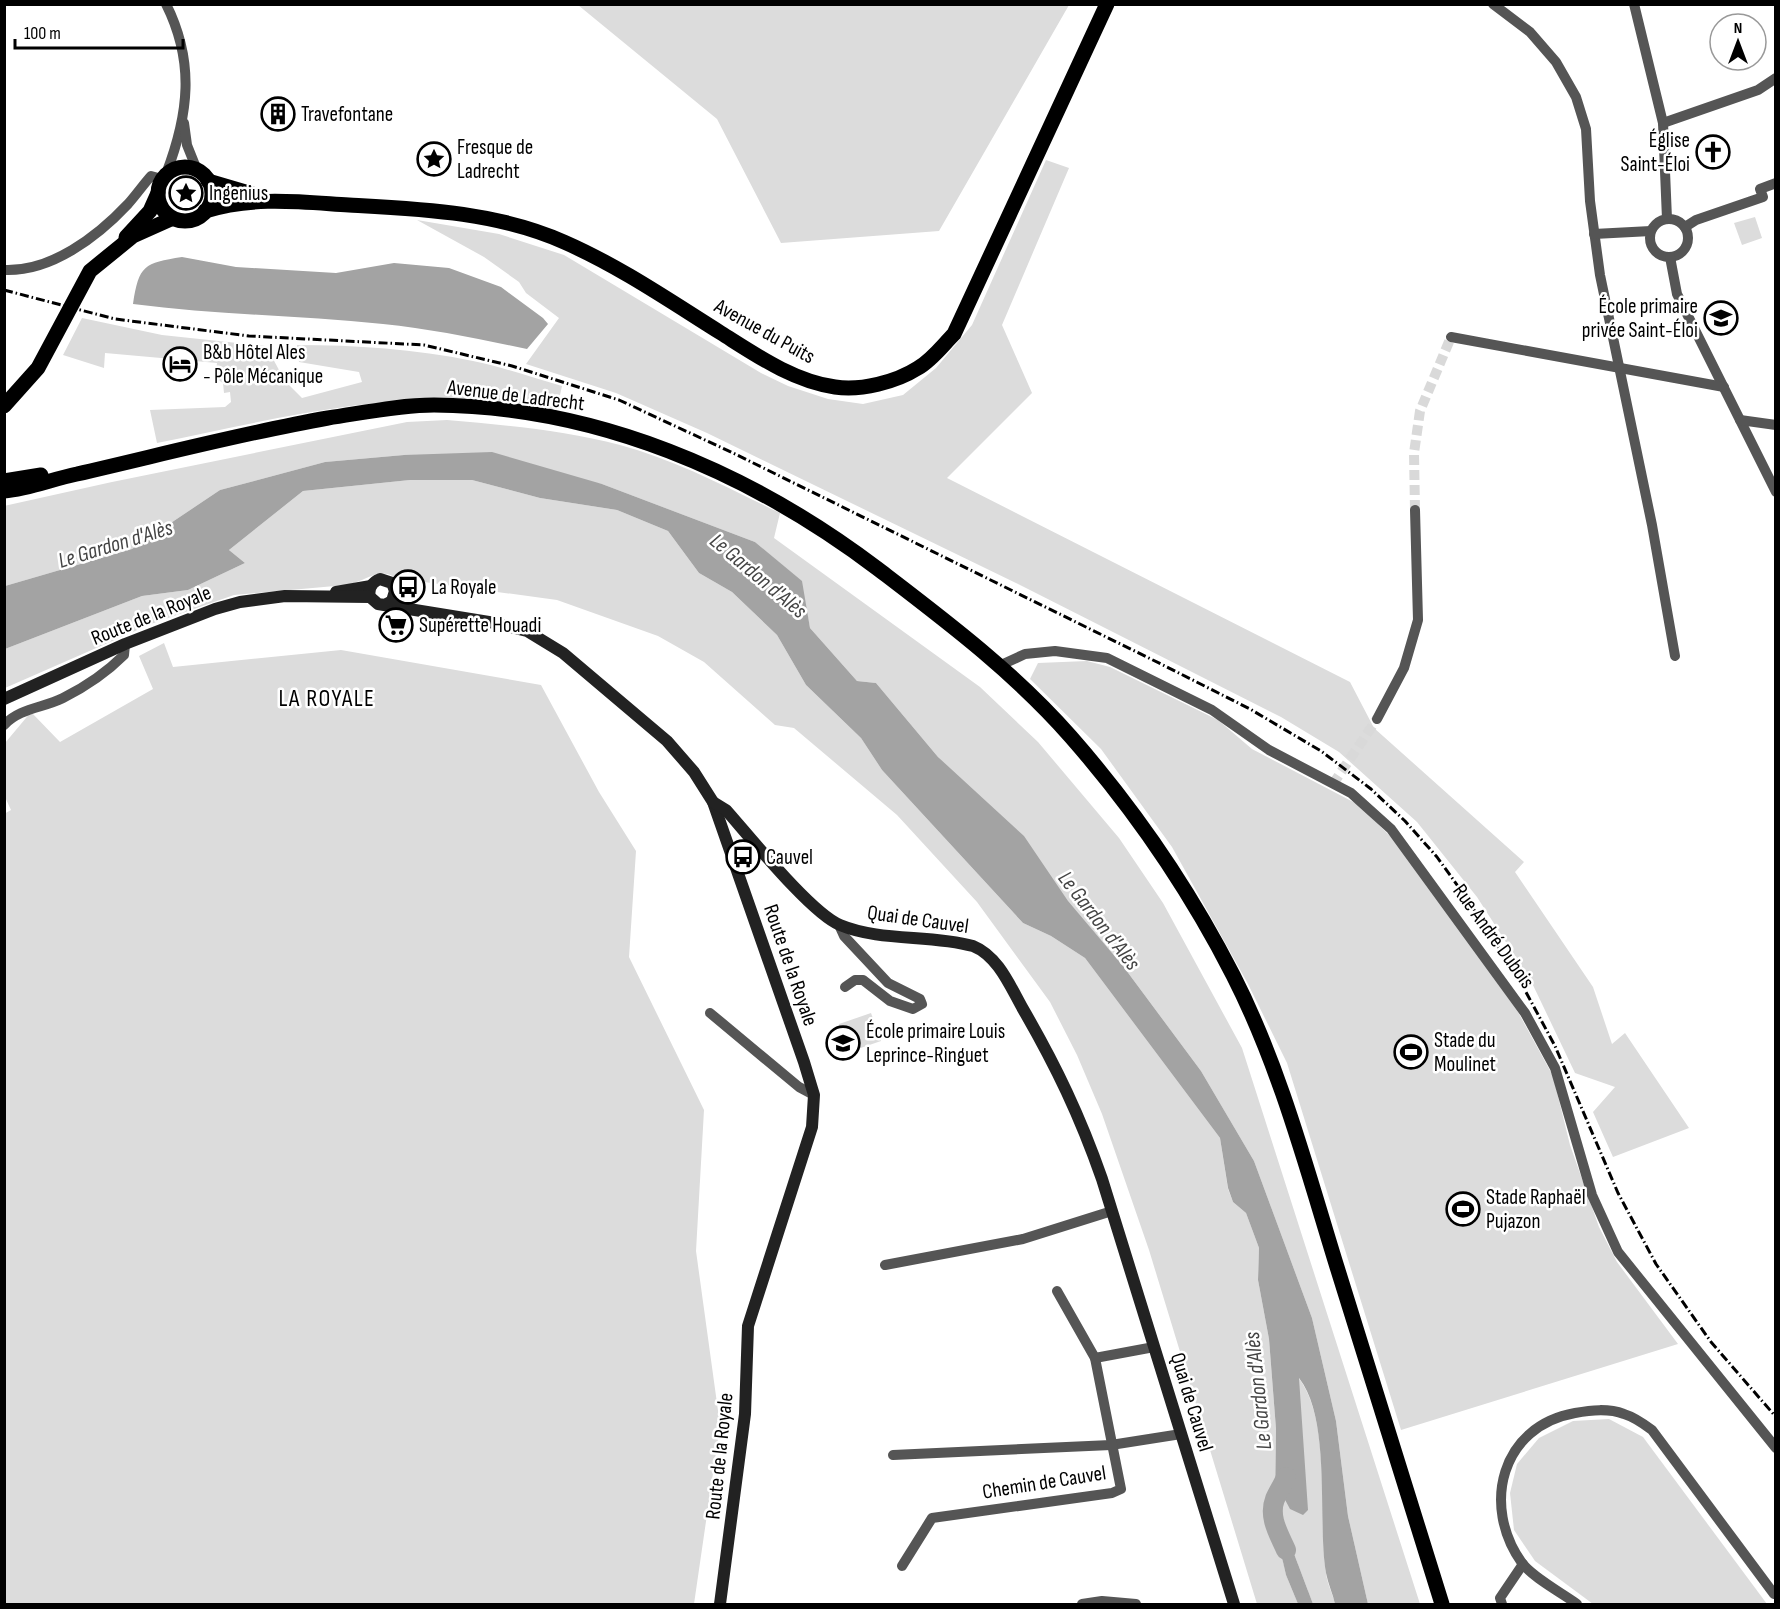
<svg xmlns="http://www.w3.org/2000/svg" width="1780" height="1609" viewBox="0 0 1780 1609" font-family="'Sofia Sans Condensed',sans-serif">
<style>
.green{fill:#dcdcdc}
.water{fill:#a3a3a3}
.lines{fill:none;stroke-linecap:round;stroke-linejoin:round}
.river{stroke:#a3a3a3;stroke-width:20}
.street-tunnel{stroke:#d9d9d9;stroke-width:10;stroke-dasharray:10 5;stroke-linecap:butt}
.street{stroke:#555;stroke-width:10}
.secondary{stroke:#222;stroke-width:12}
.primary{stroke:#000;stroke-width:15}
.rail{stroke:#000;stroke-width:3;stroke-dasharray:9 3 1.5 3;stroke-linecap:butt}
.labels{text-anchor:middle;stroke-width:5;stroke-linejoin:round;paint-order:stroke}
.poi-label{font-size:21px;fill:#000;stroke:#fff;text-anchor:start}
.street-label{font-size:21px;fill:#000;stroke:#fff}
.water-label{font-size:22px;font-style:italic;fill:#444;stroke:#fff}
.quarter-label{font-size:24px;letter-spacing:1.5px;fill:#000;stroke:#fff}
</style>
<rect width="100%" height="100%" fill="#fff"/>
<g class="green">
<polygon points="578,5 1069,5 939,231 781,243 717,119"/>
<polygon points="1046,160 1069,168 1002,325 1032,393 947,478 1350,682 1374,728 1524,862 1515,872 1593,987 1612,1044 1625,1033 1689,1128 1613,1157 1593,1112 1615,1087 1575,1073 1532,983 1477,897 1417,822 1339,752 1281,717 1024,587 707,433 616,393 526,364 559,318 526,293 519,282 484,257 417,220 499,234 564,255 761,373 788,386 828,399 863,404 903,395 936,368 972,325"/>
<polygon points="1755,217 1762,238 1742,245 1734,223"/>
<path d="M82 318 162 335 266 346 285 381 302 398 362 382 359 372 299 362 297 345C356 345 415 349 473 361 503 367 533 378 562 386L556 413C531 408 504 400 479 399 369 395 264 421 157 443L150 410 225 407 231 402 230 392 224 393 223 383 215 378 217 363 105 353 104 368 63 355Z"/>
<path d="M447 420C505 425 563 430 620 445 676 460 728 488 780 513L774 538 980 687 1038 742 1119 838 1163 903 1242 1048 1420 1604H1368L1348 1516 1336 1421 1312 1318 1254 1161 1201 1071 1123 966 938 757 876 683 857 681 810 628 801 581 755 542 602 484 404 455 325 462 220 490 132 549 5 586 4 506 112 482 407 422Z"/>
<path d="M410 480H472L540 498 617 510 668 531 699 573 732 592 777 635 806 685 861 738 882 770 1023 923 1051 936 1085 958 1220 1138 1228 1189 1233 1202 1246 1213 1259 1248 1258 1280 1269 1339 1276 1429 1275 1500 1300 1422 1298 1377C1333 1422 1317 1519 1326 1573 1327 1584 1333 1594 1335 1604H1313L1293 1551 1276 1529 1286 1575 1298 1604H1257L1149 1250 1102 1114 1077 1055 1050 1002 977 902 897 815 794 728 775 725 704 662 658 636 557 600 424 582 404 585C381 562 372 580 346 585L234 595 151 624 5 688V649L142 596 188 590 245 563 229 550 303 491Z"/>
<polygon points="164,643 173,667 341,650 541,685 599,792 636,851 629,957 704,1110 696,1251 720,1425 694,1604 5,1604 4,814 11,810 5,797 5,743 31,712 60,742 153,689 139,656"/>
<polygon points="1087,661 1110,667 1218,720 1252,749 1359,805 1402,848 1518,1012 1553,1076 1570,1145 1599,1227 1617,1262 1678,1344 1401,1430 1287,1063 1248,984 1172,847 1101,749 1030,679 1038,663"/>
<polygon points="871,1013 881,1041 849,1052 839,1024"/>
<polygon points="1609,1419 1643,1437 1767,1604 1593,1604 1535,1561 1514,1530 1510,1493 1517,1464 1539,1438 1573,1421"/>
</g>
<g class="water">
<path d="M182 257 236 267 336 273 394 263 449 268 501 287 543 318 548 324 527 349C479 339 432 329 383 324 300 315 216 315 133 304 139 265 144 263 182 257Z"/>
<path d="M492 452 602 484 755 542 802 581 810 628 857 681 876 683 938 757 1024 836 1068 901 1123 966 1201 1071 1254 1161 1312 1318 1336 1421 1348 1516 1368 1604H1335C1333 1594 1328 1584 1326 1573 1317 1522 1332 1420 1299 1378L1308 1510 1303 1515 1290 1509 1283 1496 1275 1500 1276 1429 1269 1339 1258 1280 1259 1248 1246 1213 1233 1202 1228 1188 1220 1138 1085 958 1051 936 1023 923 882 770 861 738 806 685 777 635 732 592 699 573 668 531 617 510 540 498 472 480H410L303 491 229 550 245 563 188 590 142 596 5 649V586L132 549 220 490 325 462 404 455Z"/>
<polygon points="1275,1527 1293,1551 1313,1604 1298,1604 1286,1575"/>
</g>
<g class="lines">
<path class="river" d="M1286 1550C1279 1534 1268 1517 1275 1499 1278 1492 1283 1485 1286 1477"/>
<g class="street-tunnel">
<polyline points="1415,510 1414,453 1420,411 1451,337"/>
<polyline points="1333,784 1377,719"/>
</g>
<g class="street">
<path d="M166 4C195 62 189 114 166 174"/>
<polyline points="1493,4 1530,32 1556,62 1576,97 1586,129 1590,201 1600,275 1652,525 1675,656"/>
<polyline points="1634,4 1663,123 1667,219"/>
<polyline points="184,123 187,145 197,170"/>
<polyline points="1663,123 1758,90 1776,78"/>
<circle cx="1669" cy="238" r="19"/>
<polyline points="1685,227 1696,220 1763,197 1760,189 1776,183"/>
<polyline points="1594,234 1651,231"/>
<polyline points="1670,257 1677,294 1776,492"/>
<path d="M4 270C51 272 97 237 128 204 136 195 143 185 151 176L162 179"/>
<polyline points="1451,337 1724,387"/>
<polyline points="1740,420 1776,425"/>
<polyline points="1001,665 1025,654 1055,651 1107,658 1212,710 1269,750 1351,793 1391,829 1525,1013 1555,1068 1592,1195 1618,1252 1776,1448"/>
<polyline points="1377,719 1404,668 1418,620 1415,510"/>
<path d="M4 725C20 708 43 708 63 698 85 687 106 673 124 655L125 644"/>
<polyline points="839,925 844,936 888,983 920,999 922,1004 913,1009 890,1001 863,980 855,980 845,987"/>
<polyline points="710,1013 799,1087 814,1095"/>
<polyline points="885,1265 1023,1239 1112,1211"/>
<polyline points="1095,1358 1154,1347"/>
<polyline points="893,1455 1111,1445 1181,1434"/>
<polyline points="902,1566 932,1518 1112,1493 1121,1489 1095,1358 1057,1291"/>
<polyline points="1082,1604 1102,1601 1136,1604"/>
<polyline points="1502,1604 1500,1598 1523,1564"/>
<path d="M1577 1604C1562 1593 1532 1577 1522 1563 1481 1506 1501 1426 1575 1413 1591 1410 1608 1408 1624 1414 1634 1417 1644 1424 1652 1430L1774 1594"/>
</g>
<g class="secondary">
<polyline points="336,592 371,586"/>
<path d="M385 605 392 601 395 591 392 583 380 579C372 582 368 589 370 597L378 604 495 623 527 631 563 653 667 741 694 772 713 802 804 1062 814 1095 812 1127 748 1326 745 1414 720 1604"/>
<polyline points="4,699 125,644 215,609 240,602 285,596 370,597"/>
<path d="M713 802 726 810C750 837 811 913 840 925 881 942 930 934 973 946 998 956 1010 986 1023 1009 1056 1066 1080 1116 1102 1179L1234 1604"/>
</g>
<g class="primary">
<circle cx="185" cy="194" r="27"/>
<polyline points="208,181 259,196"/>
<path d="M205 211C254 196 300 202 349 205 421 209 497 212 564 242 619 266 670 301 721 333 756 355 793 381 835 387 861 391 896 382 918 368 932 360 943 345 954 334L1107 4"/>
<polyline points="126,237 150,211 158,193"/>
<polyline points="4,406 38,368 90,271 133,236 171,219"/>
<polyline points="4,481 41,475"/>
<path d="M4 491C30 489 52 479 77 474 160 455 243 433 328 418 362 413 399 405 434 405 596 406 750 472 878 569 946 621 1014 672 1071 737 1134 809 1190 891 1233 975 1280 1067 1307 1170 1337 1267 1372 1380 1408 1492 1442 1604"/>
</g>
<polyline class="rail" points="4,290 115,319 249,336 424,345 512,366 619,400 733,453 1163,665 1250,709 1321,751 1371,789 1405,821 1437,857 1465,896 1520,981 1555,1046 1618,1193 1656,1264 1711,1342 1776,1417"/>
</g>
<defs>
<g id="building-ring" transform="scale(1.725)"><circle r="9.5" fill="#fff" stroke="#000" stroke-width="1.5"/><path d="M-4-6H4V6H1V3H-1V6H-4ZM-2.5-4.3h1.7v1.8h-1.7ZM.8-4.3h1.7v1.8H.8ZM-2.5-1h1.7V.8h-1.7ZM.8-1h1.7V.8H.8Z" fill="#000"/></g>
<g id="church-ring" transform="scale(1.725)"><circle r="9.5" fill="#fff" stroke="#000" stroke-width="1.5"/><path d="M-1.2-6h2.4v3.5h3.3v2.4h-3.3V6h-2.4V-.1h-3.3v-2.4h3.3Z" fill="#000"/></g>
<g id="sight-ring" transform="scale(1.725)"><circle r="9.5" fill="#fff" stroke="#000" stroke-width="1.5"/><path d="M0-6L1.8-2.2L6-1.7L2.9 1.2L3.7 5.4L0 3.3L-3.7 5.4L-2.9 1.2L-6-1.7L-1.8-2.2Z" fill="#000"/></g>
<g id="school-ring" transform="scale(1.725)"><circle r="9.5" fill="#fff" stroke="#000" stroke-width="1.5"/><path d="M0-5L7-2L0 1L-7-2ZM-4 1L0 2.5L4 1V4Q0 6-4 4Z" fill="#000"/></g>
<g id="hotel-ring" transform="scale(1.725)"><circle r="9.5" fill="#fff" stroke="#000" stroke-width="1.5"/><path d="M-6-4.5h1.5V1H6V5H4.5V3h-9V5H-6ZM-4 0a1.8 1.8 0 1 1 3.6 0ZM.5 0V-2.5h3Q6-2.5 6 0Z" fill="#000"/></g>
<g id="bus-ring" transform="scale(1.725)"><circle r="9.5" fill="#fff" stroke="#000" stroke-width="1.5"/><path d="M-5-6H5V4H4V6H2V4H-2V6H-4V4H-5ZM-3.5-4V0h7V-4ZM-3.5 1.2v1.5H-2V1.2ZM2 1.2v1.5H3.5V1.2Z" fill="#000"/></g>
<g id="supermarket-ring" transform="scale(1.725)"><circle r="9.5" fill="#fff" stroke="#000" stroke-width="1.5"/><path d="M-6-5.5h2.5l.6 2H6L4.5 2H-2.5L-4.4-4H-6ZM-1.5 3.2a1.3 1.3 0 1 0 .1 0ZM3 3.2a1.3 1.3 0 1 0 .1 0Z" fill="#000"/></g>
<g id="stadium-ring" transform="scale(1.725)"><circle r="9.5" fill="#fff" stroke="#000" stroke-width="1.5"/><path d="M0-5a6.5 5 0 1 0 0 10a6.5 5 0 1 0 0-10ZM-3.5-1.8h7v3.6h-7Z" fill="#000"/></g>
</defs>
<g fill-rule="evenodd">
<use href="#building-ring" x="278" y="114"/>
<use href="#church-ring" x="1713" y="152"/>
<use href="#sight-ring" x="434" y="159"/>
<use href="#sight-ring" x="186" y="193"/>
<use href="#school-ring" x="1721" y="318"/>
<use href="#hotel-ring" x="180" y="364"/>
<use href="#bus-ring" x="408" y="587"/>
<use href="#supermarket-ring" x="396" y="625"/>
<use href="#bus-ring" x="743" y="857"/>
<use href="#school-ring" x="843" y="1043"/>
<use href="#stadium-ring" x="1411" y="1052"/>
<use href="#stadium-ring" x="1463" y="1209"/>
</g>
<g class="labels">
<g class="poi-label">
<text x="301" y="121">Travefontane</text>
<text x="1690" y="147" text-anchor="end">Église<tspan x="1690" dy="24">Saint-Éloi</tspan></text>
<text x="457" y="154">Fresque de<tspan x="457" dy="24">Ladrecht</tspan></text>
<text x="209" y="200">Ingenius</text>
<text x="1698" y="313" text-anchor="end">École primaire<tspan x="1698" dy="24">privée Saint-Éloi</tspan></text>
<text x="203" y="359">B&amp;b Hôtel Ales<tspan x="203" dy="24">- Pôle Mécanique</tspan></text>
<text x="431" y="594">La Royale</text>
<text x="419" y="632">Supérette Houadi</text>
<text x="766" y="864">Cauvel</text>
<text x="866" y="1038">École primaire Louis<tspan x="866" dy="24">Leprince-Ringuet</tspan></text>
<text x="1434" y="1047">Stade du<tspan x="1434" dy="24">Moulinet</tspan></text>
<text x="1486" y="1204">Stade Raphaël<tspan x="1486" dy="24">Pujazon</tspan></text>
</g>
<g class="street-label">
<text transform="translate(765 331) rotate(29)" y="7">Avenue du Puits</text>
<text transform="translate(516 395) rotate(7)" y="7">Avenue de Ladrecht</text>
<text transform="translate(151 615) rotate(-22)" y="7">Route de la Royale</text>
<text transform="translate(918 919) rotate(8)" y="7">Quai de Cauvel</text>
<text transform="translate(1494 936) rotate(54)" y="7">Rue André Dubois</text>
<text transform="translate(791 965) rotate(71)" y="7">Route de la Royale</text>
<text transform="translate(1192 1402) rotate(73)" y="7">Quai de Cauvel</text>
<text transform="translate(719 1456) rotate(-84)" y="7">Route de la Royale</text>
<text transform="translate(1044 1482) rotate(-9)" y="7">Chemin de Cauvel</text>
</g>
<g class="water-label">
<text transform="translate(115 543) rotate(-17)" y="8">Le Gardon d'Alès</text>
<text transform="translate(759 575) rotate(40)" y="8">Le Gardon d'Alès</text>
<text transform="translate(1100 920) rotate(52)" y="8">Le Gardon d'Alès</text>
<text transform="translate(1257 1391) rotate(-96)" y="8">Le Gardon d'Alès</text>
</g>
<g class="quarter-label">
<text x="327" y="706">LA ROYALE</text>
</g>
</g>
<rect width="1780" height="1609" fill="none" stroke="#000000" stroke-width="12"/>
<g transform="translate(1738 42)"><circle r="28" fill="#ffffff" stroke="#999999" stroke-width="1.5"/>
<path d="M0-4.5L10 22L0 15L-10 22Z" fill="#000000"/>
<text y="-9" font-size="16" font-weight="bold" text-anchor="middle" fill="#000000">N</text>
</g>
<path d="M15 39v9h168v-9" fill="none" stroke="#000000" stroke-width="3"/>
<text x="24" y="39" font-size="18" fill="#000000" stroke="#ffffff" stroke-width="4.5" paint-order="stroke">100 m</text>
</svg>
